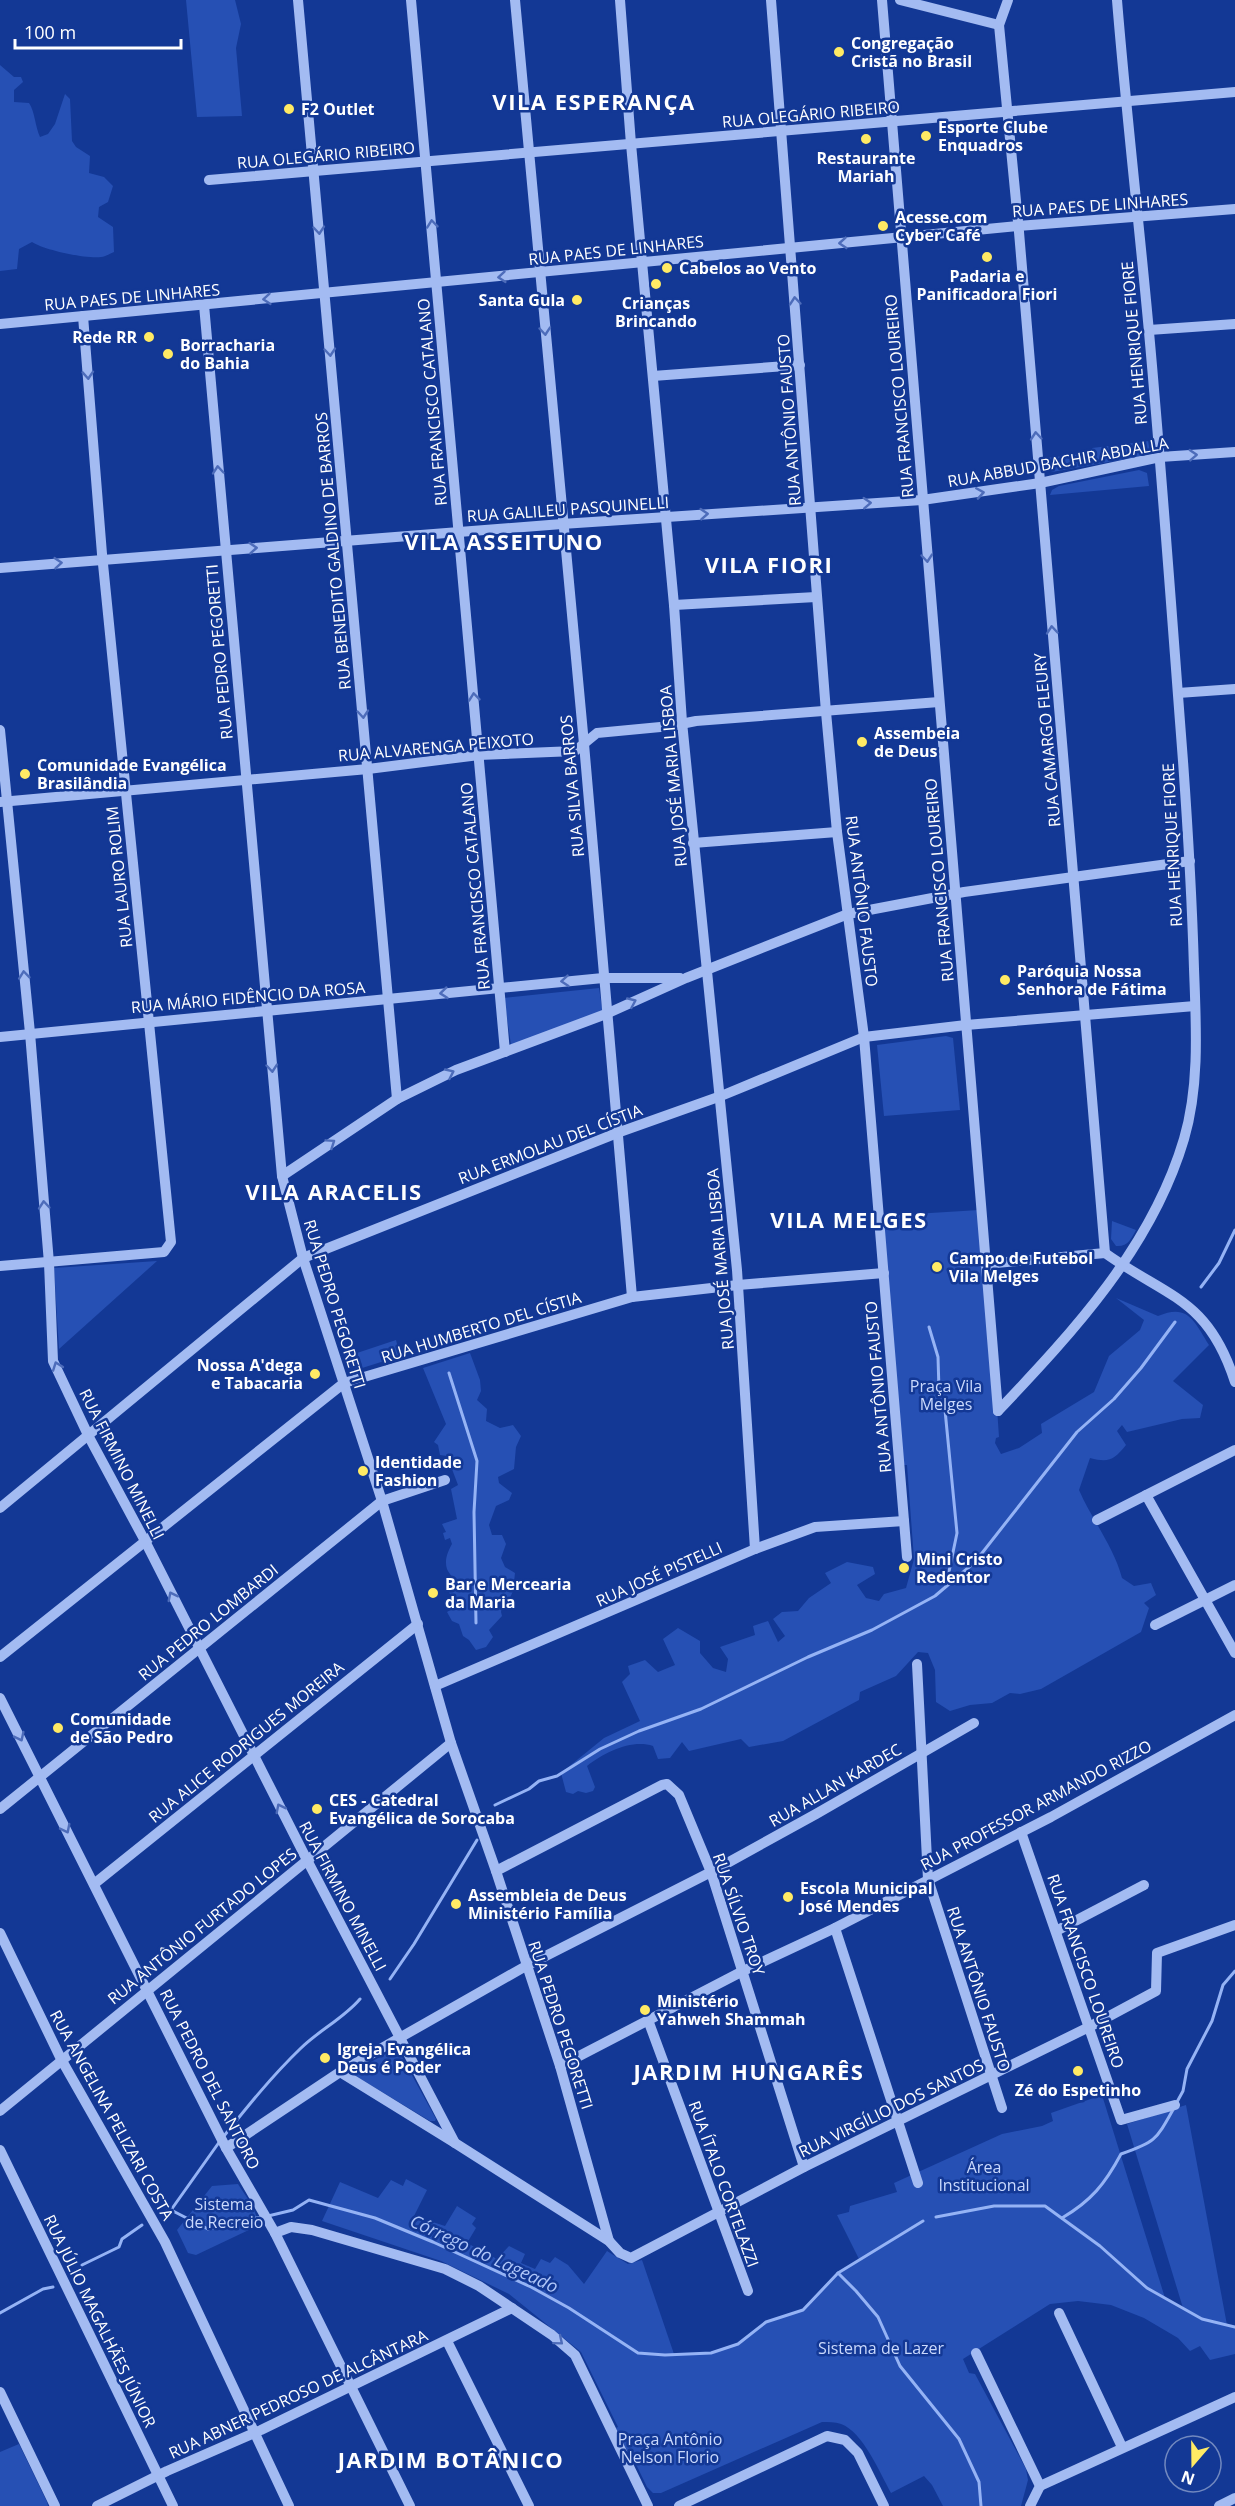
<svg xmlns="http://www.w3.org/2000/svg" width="1235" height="2506" viewBox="0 0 1235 2506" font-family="'Open Sans',sans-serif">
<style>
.green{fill:#2650b4}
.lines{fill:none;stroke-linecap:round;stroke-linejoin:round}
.stream{stroke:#95b3f5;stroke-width:3}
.minor{stroke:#a3bbf2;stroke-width:10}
.oneway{stroke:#4d6cba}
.poi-dot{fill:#ffea64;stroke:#133895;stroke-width:2}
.labels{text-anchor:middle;stroke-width:5;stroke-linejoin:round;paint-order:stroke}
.poi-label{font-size:16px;font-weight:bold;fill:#fff;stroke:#133895;text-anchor:start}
.street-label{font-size:16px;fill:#fff;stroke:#133895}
.park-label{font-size:16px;fill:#cad9fd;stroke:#133895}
.water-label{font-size:18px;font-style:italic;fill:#afc6f9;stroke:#133895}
.district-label{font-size:22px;font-weight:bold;letter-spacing:1.5px;fill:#fff;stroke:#133895}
</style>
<rect width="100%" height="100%" fill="#133895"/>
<g class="green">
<polygon points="186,0 235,0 241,24 236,48 242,116 197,117"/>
<path d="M0 65 14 77H21L23 82 14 90V102L29 103C35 112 35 126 40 137L48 134 55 124 65 94 70 99 72 141 76 147 90 156 89 173 104 177 113 186 108 202 99 207 98 217 113 227 114 252C111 253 105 257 101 257 86 259 44 250 32 242L19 249 17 269 0 271Z"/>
<polygon points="1149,441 1150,451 1148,455 1052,472 1049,470 1046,458 1092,453 1092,448"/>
<polygon points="1139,470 1147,473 1149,486 1050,495 1052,490 1059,486"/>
<polygon points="599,988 603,1014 511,1045 504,998"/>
<polygon points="946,1036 953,1038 960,1110 884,1116 877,1045"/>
<path d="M979 1210 997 1408 999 1437 996 1438 995 1443 1001 1454 1019 1448 1042 1433 1041 1424 1094 1392 1109 1356 1140 1330 1144 1320 1116 1298 1158 1316C1188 1303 1194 1321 1209 1345L1173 1381 1203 1405 1200 1418 1182 1419 1127 1432 1122 1425 1117 1431 1126 1445C1114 1460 1109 1463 1090 1458L1079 1490C1092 1520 1114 1547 1122 1578L1134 1586 1151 1583 1156 1595 1144 1603 1149 1608 1141 1632 1041 1689 1020 1694 1010 1693 992 1703 970 1705 950 1711 936 1702 935 1670 928 1653 918 1652 896 1676 860 1692 859 1700 783 1741 749 1747 741 1739 689 1751 682 1742 670 1758 658 1759 653 1746C632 1739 605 1752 587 1766L595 1787 593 1791 586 1793 578 1791 573 1794 566 1792 561 1773 604 1738 640 1721 622 1682 630 1674 628 1666 645 1660 658 1672 675 1665 663 1639 678 1628 700 1641V1653L713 1668 726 1672 728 1659 720 1647 755 1635 753 1626 768 1621 778 1642 785 1636 773 1619 782 1612 798 1611 809 1598 831 1583 825 1573 847 1562 873 1567 875 1574 857 1585 866 1598 879 1601 884 1594 906 1588 914 1559 907 1465H903L882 1216Z"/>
<path d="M1112 1221 1136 1230C1131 1239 1128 1247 1116 1246L1111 1239Z"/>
<polygon points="157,1261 59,1349 54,1268"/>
<polygon points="396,1340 400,1356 359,1369 351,1366 348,1356"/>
<path d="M470 1353 480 1380 481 1391 477 1400 487 1409 486 1421 500 1428 513 1425 521 1436 516 1447 514 1469 498 1477 499 1483 512 1493 509 1500 496 1506 489 1525 492 1535H502L506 1544 501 1558 505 1567 515 1573 513 1591 509 1600 503 1602 501 1612 502 1616 489 1630 493 1637 486 1647 476 1650 469 1640 463 1636 459 1624 452 1621 447 1612 455 1607 446 1584 454 1582C453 1576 449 1574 447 1569 444 1560 448 1551 452 1544L450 1538 445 1540 443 1533 446 1532 442 1524 457 1519 451 1489 458 1485 447 1456 440 1455 438 1445 434 1442 446 1424 423 1368Z"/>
<polygon points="397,2048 436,2119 435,2121 430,2121 354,2075 354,2071"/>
<path d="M1102 2095 1165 2298 1183 2308 1127 2124 1186 2105 1227 2325 1235 2327V2354L1210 2360 1200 2346 1190 2351 1178 2338 1144 2318 1111 2305 1078 2301 1050 2304 963 2359 969 2373 975 2374 1026 2469 1028 2480 1021 2506H943L932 2485 924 2476 891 2493C880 2473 863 2432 841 2424 835 2422 828 2422 822 2422L661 2493H653L647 2487 632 2456 630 2457 616 2428 618 2427 581 2352 509 2294 441 2261 322 2221 340 2182 378 2198 391 2180 403 2186 406 2179 427 2190 414 2216 445 2226 457 2206 476 2218 472 2224 476 2228 467 2243 497 2259 509 2246 525 2254 521 2263 535 2269 541 2259 550 2263 555 2257 568 2265 584 2284 607 2251 628 2264 642 2260 674 2354 711 2353 738 2344 766 2322 803 2310 838 2273 859 2259 837 2215 849 2212 850 2206 897 2192 894 2183 1002 2134 1042 2126 1053 2121 1051 2113Z"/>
<path d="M238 2184C245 2196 264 2216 253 2228L196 2255 188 2253 177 2230 212 2186Z"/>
<polygon points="19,2444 47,2502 48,2506 0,2506 0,2452"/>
</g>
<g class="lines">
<g class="stream">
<polyline points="1201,1287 1219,1263 1235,1230"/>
<polyline points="929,1327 938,1357 939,1390"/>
<polyline points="449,1373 477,1461 474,1512 476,1623"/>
<polyline points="945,1410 957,1533 946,1586"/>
<polyline points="495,1805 529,1789 539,1781 557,1776 600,1749 639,1731 701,1709 808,1657 872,1630 935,1596 975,1562 1077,1432 1114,1399 1141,1368 1175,1322"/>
<polyline points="390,1979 414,1944 477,1840"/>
<polyline points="1177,2102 1183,2091 1187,2069 1212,2021 1223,1985 1235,1971"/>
<path d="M224 2136C248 2106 272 2076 300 2049 319 2030 343 2019 360 1999"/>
<polyline points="171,2210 208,2229 261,2217"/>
<polyline points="167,2211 171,2210 220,2141"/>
<polyline points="268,2216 293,2210 309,2200 375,2218 433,2242 531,2287 569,2308 638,2353 665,2355 711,2353 738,2344 766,2322 803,2310 838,2273 923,2221"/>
<polyline points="936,2217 994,2206 1045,2206 1100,2246 1147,2288 1202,2319 1235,2327"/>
<path d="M1062 2218C1091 2201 1105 2184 1121 2154 1156 2142 1156 2140 1174 2108"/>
<polyline points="82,2265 119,2247 122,2239 142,2225"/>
<polyline points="838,2273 856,2291 878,2317 900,2366 959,2439 979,2482 981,2506"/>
<polyline points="0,2313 43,2289 53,2287"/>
</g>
<g class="minor">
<polyline points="298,0 397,1099"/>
<polyline points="411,0 505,1052"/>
<polyline points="515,0 584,744 632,1297"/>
<polyline points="620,0 631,144 674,605 682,722 737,1270 755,1549"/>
<polyline points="771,0 826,712 837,832 864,1037 907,1557"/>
<polyline points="882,0 998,1411"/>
<polyline points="900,0 999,25"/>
<polyline points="1008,0 999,25 1019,232 1105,1253"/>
<polyline points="209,180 1235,92"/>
<polyline points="204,305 282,1176 303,1258 382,1501 451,1743 496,1871 560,2066 609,2241"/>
<polyline points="0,324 1018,226 1235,209"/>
<polyline points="1149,330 1235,324"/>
<polyline points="653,376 800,365"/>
<polyline points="0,568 562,524 922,500 1040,483 1160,457 1235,452"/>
<polyline points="674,605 816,597"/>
<polyline points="1178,693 1235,689"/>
<polyline points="0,730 30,1033 49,1263 53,1361 89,1437 145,1541 307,1860 455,2143 609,2241 620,2253 631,2258 804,2167 1089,2027 1156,1991 1157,1953 1235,1925"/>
<polyline points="0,802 368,769 479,755 575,751 597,733 671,726 696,721 939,702"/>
<polyline points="693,843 837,832"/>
<polyline points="0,1037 603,978 680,978"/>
<polyline points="282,1176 397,1099 456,1070 606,1014 686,978 848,914 964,892 1190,861"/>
<path d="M985 1264 1105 1253C1168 1298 1208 1298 1235 1382"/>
<polyline points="0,1266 164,1252 171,1242 102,554 83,316"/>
<path d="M998 1411C1074 1331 1152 1247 1184 1139 1200 1085 1196 1024 1194 969 1192 900 1188 831 1183 761 1172 618 1162 475 1149 332 1139 222 1126 111 1117 0"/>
<polyline points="1146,1495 1235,1653"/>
<polyline points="0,1508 303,1258 617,1133 721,1096 864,1037 966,1025 1195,1006"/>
<polyline points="1097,1520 1235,1450"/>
<polyline points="1155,1625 1235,1585"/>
<polyline points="0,1657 344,1383 632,1297 738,1285 884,1273"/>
<polyline points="917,1664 928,1879 1002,2108"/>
<polyline points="435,1686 755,1549 815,1527 904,1521"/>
<polyline points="0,1698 226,2148 275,2233 410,2506"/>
<polyline points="0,1809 382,1501 445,1480"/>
<polyline points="1021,1832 1121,2120 1175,2105"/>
<polyline points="496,1871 662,1785 667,1784 679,1795 711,1872 804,2167"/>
<polyline points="94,1884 418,1624"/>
<polyline points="835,1928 918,2183"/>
<polyline points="1056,1931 1144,1885"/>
<polyline points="0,1933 61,2059 165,2242 289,2506"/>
<polyline points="648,2020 748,2291"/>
<polyline points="560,2066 743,1971 835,1928 1051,1817 1235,1715"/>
<polyline points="340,2072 455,2143"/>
<polyline points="0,2111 451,1743"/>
<polyline points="226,2148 340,2072 401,2037 526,1966 711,1872 816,1814 974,1723"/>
<polyline points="0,2150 173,2506"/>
<polyline points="275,2233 291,2227 312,2230 445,2269 479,2286 552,2335 575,2355 648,2506"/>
<polyline points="1059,2313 1122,2447"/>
<polyline points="447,2341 529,2506"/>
<polyline points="976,2353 1040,2486 1030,2506"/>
<polyline points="0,2392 55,2506"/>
<polyline points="1040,2486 1235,2397"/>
<polyline points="97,2506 167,2471 261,2430 512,2308"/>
<polyline points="679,2506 827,2436 845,2440 858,2453 884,2506"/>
<polyline points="1219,2506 1235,2498"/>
</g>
</g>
<defs><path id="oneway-chevron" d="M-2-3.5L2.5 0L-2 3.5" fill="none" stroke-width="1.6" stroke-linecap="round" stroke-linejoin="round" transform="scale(1.5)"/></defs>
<g class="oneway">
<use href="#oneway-chevron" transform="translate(432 224) rotate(-96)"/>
<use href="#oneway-chevron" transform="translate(319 230) rotate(85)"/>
<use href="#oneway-chevron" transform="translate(843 243) rotate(176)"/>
<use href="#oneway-chevron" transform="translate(502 277) rotate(175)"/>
<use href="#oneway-chevron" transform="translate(267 299) rotate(175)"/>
<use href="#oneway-chevron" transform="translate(795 301) rotate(-95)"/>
<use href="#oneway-chevron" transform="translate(545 331) rotate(85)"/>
<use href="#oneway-chevron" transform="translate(330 352) rotate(85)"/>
<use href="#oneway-chevron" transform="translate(88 375) rotate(86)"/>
<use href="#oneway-chevron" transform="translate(1036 436) rotate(-95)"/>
<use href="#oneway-chevron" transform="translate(1193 455) rotate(-3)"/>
<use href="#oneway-chevron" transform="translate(218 470) rotate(-95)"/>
<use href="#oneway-chevron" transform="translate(980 493) rotate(-9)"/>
<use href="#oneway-chevron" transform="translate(867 503) rotate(-3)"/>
<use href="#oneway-chevron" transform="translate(704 514) rotate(-4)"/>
<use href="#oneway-chevron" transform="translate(253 548) rotate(-4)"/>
<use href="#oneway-chevron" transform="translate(927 558) rotate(85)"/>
<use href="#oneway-chevron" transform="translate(58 563) rotate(-5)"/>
<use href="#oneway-chevron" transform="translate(1052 630) rotate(-95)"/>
<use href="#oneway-chevron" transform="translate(474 697) rotate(-96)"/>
<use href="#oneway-chevron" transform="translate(363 714) rotate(85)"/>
<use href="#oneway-chevron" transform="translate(24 975) rotate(-96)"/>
<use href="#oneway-chevron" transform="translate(565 981) rotate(175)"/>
<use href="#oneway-chevron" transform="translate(444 993) rotate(174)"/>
<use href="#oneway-chevron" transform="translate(632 1002) rotate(-24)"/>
<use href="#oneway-chevron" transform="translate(272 1068) rotate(85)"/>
<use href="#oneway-chevron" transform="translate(450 1073) rotate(-25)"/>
<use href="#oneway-chevron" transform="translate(331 1143) rotate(-34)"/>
<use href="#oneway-chevron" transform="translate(44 1205) rotate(-95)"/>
<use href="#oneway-chevron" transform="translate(57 1366) rotate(-110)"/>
<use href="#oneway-chevron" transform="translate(172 1596) rotate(-117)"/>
<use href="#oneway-chevron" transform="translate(20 1737) rotate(64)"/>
<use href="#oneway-chevron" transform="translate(280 1808) rotate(-117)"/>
<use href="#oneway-chevron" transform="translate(66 1829) rotate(63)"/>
<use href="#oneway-chevron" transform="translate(559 2341) rotate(40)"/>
</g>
<g class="poi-dot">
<circle cx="839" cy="52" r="6"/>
<circle cx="289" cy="109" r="6"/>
<circle cx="926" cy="136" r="6"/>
<circle cx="866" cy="139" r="6"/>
<circle cx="883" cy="226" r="6"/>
<circle cx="987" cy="257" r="6"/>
<circle cx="667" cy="268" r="6"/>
<circle cx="656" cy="284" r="6"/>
<circle cx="577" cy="300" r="6"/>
<circle cx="149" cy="337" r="6"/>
<circle cx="168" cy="354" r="6"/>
<circle cx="862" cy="742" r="6"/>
<circle cx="25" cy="774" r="6"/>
<circle cx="1005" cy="980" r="6"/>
<circle cx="937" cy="1267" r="6"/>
<circle cx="315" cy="1374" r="6"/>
<circle cx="363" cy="1471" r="6"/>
<circle cx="904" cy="1568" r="6"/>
<circle cx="433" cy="1593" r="6"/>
<circle cx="58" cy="1728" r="6"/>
<circle cx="317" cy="1809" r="6"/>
<circle cx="788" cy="1897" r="6"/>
<circle cx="456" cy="1904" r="6"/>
<circle cx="645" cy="2010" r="6"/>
<circle cx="325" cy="2058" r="6"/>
<circle cx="1078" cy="2071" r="6"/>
</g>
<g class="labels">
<g class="poi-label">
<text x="851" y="49">Congregação<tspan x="851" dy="18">Cristã no Brasil</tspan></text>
<text x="301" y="115">F2 Outlet</text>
<text x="938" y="133">Esporte Clube<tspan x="938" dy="18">Enquadros</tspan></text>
<text x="866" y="164" text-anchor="middle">Restaurante<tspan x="866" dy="18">Mariah</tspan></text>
<text x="895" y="223">Acesse.com<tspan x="895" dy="18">Cyber Café</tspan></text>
<text x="679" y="274">Cabelos ao Vento</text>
<text x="987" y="282" text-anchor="middle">Padaria e<tspan x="987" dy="18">Panificadora Fiori</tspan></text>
<text x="565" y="306" text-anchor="end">Santa Gula</text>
<text x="656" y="309" text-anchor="middle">Crianças<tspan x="656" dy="18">Brincando</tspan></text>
<text x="137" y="343" text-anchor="end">Rede RR</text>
<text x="180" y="351">Borracharia<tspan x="180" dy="18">do Bahia</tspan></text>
<text x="874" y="739">Assembeia<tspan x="874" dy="18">de Deus</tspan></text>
<text x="37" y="771">Comunidade Evangélica<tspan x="37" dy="18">Brasilândia</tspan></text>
<text x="1017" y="977">Paróquia Nossa<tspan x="1017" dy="18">Senhora de Fátima</tspan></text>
<text x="949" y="1264">Campo de Futebol<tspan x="949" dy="18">Vila Melges</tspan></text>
<text x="303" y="1371" text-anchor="end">Nossa A'dega<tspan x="303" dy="18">e Tabacaria</tspan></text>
<text x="375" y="1468">Identidade<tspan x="375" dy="18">Fashion</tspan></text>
<text x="916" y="1565">Mini Cristo<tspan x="916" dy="18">Redentor</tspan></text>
<text x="445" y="1590">Bar e Mercearia<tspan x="445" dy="18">da Maria</tspan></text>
<text x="70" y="1725">Comunidade<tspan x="70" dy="18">de São Pedro</tspan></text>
<text x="329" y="1806">CES - Catedral<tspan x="329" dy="18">Evangélica de Sorocaba</tspan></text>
<text x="800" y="1894">Escola Municipal<tspan x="800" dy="18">José Mendes</tspan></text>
<text x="468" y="1901">Assembleia de Deus<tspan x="468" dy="18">Ministério Família</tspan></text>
<text x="657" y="2007">Ministério<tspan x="657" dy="18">Yahweh Shammah</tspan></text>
<text x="337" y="2055">Igreja Evangélica<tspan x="337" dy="18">Deus é Poder</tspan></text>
<text x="1078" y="2096" text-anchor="middle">Zé do Espetinho</text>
</g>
<g class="street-label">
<text transform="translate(811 114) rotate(-5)" y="6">RUA OLEGÁRIO RIBEIRO</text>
<text transform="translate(326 155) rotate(-5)" y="6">RUA OLEGÁRIO RIBEIRO</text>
<text transform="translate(1100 205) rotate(-4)" y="6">RUA PAES DE LINHARES</text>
<text transform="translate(616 250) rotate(-6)" y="6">RUA PAES DE LINHARES</text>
<text transform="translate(132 297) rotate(-5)" y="6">RUA PAES DE LINHARES</text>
<text transform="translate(1134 343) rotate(-95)" y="6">RUA HENRIQUE FIORE</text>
<text transform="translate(899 396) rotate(-95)" y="6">RUA FRANCISCO LOUREIRO</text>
<text transform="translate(432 402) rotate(-95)" y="6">RUA FRANCISCO CATALANO</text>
<text transform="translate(789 420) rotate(-94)" y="6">RUA ANTÔNIO FAUSTO</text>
<text transform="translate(1058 462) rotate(-10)" y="6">RUA ABBUD BACHIR ABDALLA</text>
<text transform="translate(568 509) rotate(-4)" y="6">RUA GALILEU PASQUINELLI</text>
<text transform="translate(333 551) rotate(-95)" y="6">RUA BENEDITO GALDINO DE BARROS</text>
<text transform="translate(219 652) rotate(-95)" y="6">RUA PEDRO PEGORETTI</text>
<text transform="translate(1047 740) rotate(-95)" y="6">RUA CAMARGO FLEURY</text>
<text transform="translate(436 747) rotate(-5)" y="6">RUA ALVARENGA PEIXOTO</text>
<text transform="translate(673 776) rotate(-95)" y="6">RUA JOSÉ MARIA LISBOA</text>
<text transform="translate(572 786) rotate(-95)" y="6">RUA SILVA BARROS</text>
<text transform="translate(1172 845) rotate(-93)" y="6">RUA HENRIQUE FIORE</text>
<text transform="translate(119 877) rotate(-96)" y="6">RUA LAURO ROLIM</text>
<text transform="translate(939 880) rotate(-95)" y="6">RUA FRANCISCO LOUREIRO</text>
<text transform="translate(475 886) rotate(-95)" y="6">RUA FRANCISCO CATALANO</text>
<text transform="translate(862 901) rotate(83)" y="6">RUA ANTÔNIO FAUSTO</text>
<text transform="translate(248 997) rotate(-5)" y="6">RUA MÁRIO FIDÊNCIO DA ROSA</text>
<text transform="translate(550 1144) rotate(-21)" y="6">RUA ERMOLAU DEL CÍSTIA</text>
<text transform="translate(720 1259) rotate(-95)" y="6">RUA JOSÉ MARIA LISBOA</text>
<text transform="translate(335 1304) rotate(73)" y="6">RUA PEDRO PEGORETTI</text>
<text transform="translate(481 1327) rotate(-17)" y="6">RUA HUMBERTO DEL CÍSTIA</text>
<text transform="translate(878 1387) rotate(-95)" y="6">RUA ANTÔNIO FAUSTO</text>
<text transform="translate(122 1464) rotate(63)" y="6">RUA FIRMINO MINELLI</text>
<text transform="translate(659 1574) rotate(-24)" y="6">RUA JOSÉ PISTELLI</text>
<text transform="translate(208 1622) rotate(-39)" y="6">RUA PEDRO LOMBARDI</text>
<text transform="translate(246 1742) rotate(-39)" y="6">RUA ALICE RODRIGUES MOREIRA</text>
<text transform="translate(835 1785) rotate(-30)" y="6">RUA ALLAN KARDEC</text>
<text transform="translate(1036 1805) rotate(-28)" y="6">RUA PROFESSOR ARMANDO RIZZO</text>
<text transform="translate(343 1896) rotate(62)" y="6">RUA FIRMINO MINELLI</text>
<text transform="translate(739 1914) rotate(71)" y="6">RUA SÍLVIO TROY</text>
<text transform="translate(202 1926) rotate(-39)" y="6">RUA ANTÔNIO FURTADO LOPES</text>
<text transform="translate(1086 1971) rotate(71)" y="6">RUA FRANCISCO LOUREIRO</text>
<text transform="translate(979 1989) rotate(72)" y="6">RUA ANTÔNIO FAUSTO</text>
<text transform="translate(561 2025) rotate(72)" y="6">RUA PEDRO PEGORETTI</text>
<text transform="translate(210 2079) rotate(63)" y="6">RUA PEDRO DEL SANTORO</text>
<text transform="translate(891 2108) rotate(-26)" y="6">RUA VIRGÍLIO DOS SANTOS</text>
<text transform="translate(112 2115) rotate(61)" y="6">RUA ANGELINA PELIZARI COSTA</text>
<text transform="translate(724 2184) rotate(70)" y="6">RUA ÍTALO CORTELAZZI</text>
<text transform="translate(100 2321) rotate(64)" y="6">RUA JÚLIO MAGALHÃES JÚNIOR</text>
<text transform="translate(298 2394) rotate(-25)" y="6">RUA ABNER PEDROSO DE ALCÂNTARA</text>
</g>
<g class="park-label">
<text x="946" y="1392">Praça Vila<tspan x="946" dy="18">Melges</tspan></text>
<text x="984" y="2173">Área<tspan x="984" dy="18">Institucional</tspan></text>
<text x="224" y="2210">Sistema<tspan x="224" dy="18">de Recreio</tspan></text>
<text x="881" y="2354">Sistema de Lazer</text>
<text x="670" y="2445">Praça Antônio<tspan x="670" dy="18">Nelson Florio</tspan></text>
</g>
<g class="water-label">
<text transform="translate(484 2254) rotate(25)" y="6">Córrego do Lageado</text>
</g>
<g class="district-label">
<text x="594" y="110">VILA ESPERANÇA</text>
<text x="504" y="550">VILA ASSEITUNO</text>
<text x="769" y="573">VILA FIORI</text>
<text x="334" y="1200">VILA ARACELIS</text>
<text x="849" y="1228">VILA MELGES</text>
<text x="749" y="2080">JARDIM HUNGARÊS</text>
<text x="451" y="2468">JARDIM BOTÂNICO</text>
</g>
</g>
<g transform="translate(1193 2464) rotate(200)"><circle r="28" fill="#133895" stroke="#7188bf" stroke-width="1.5"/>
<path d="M0-4.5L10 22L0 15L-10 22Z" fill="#ffea64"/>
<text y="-9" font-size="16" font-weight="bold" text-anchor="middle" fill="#ffffff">N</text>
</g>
<path d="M15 39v9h166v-9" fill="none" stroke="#ffffff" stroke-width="3"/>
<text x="24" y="39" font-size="18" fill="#ffffff" stroke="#133895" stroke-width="4.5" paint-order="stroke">100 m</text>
</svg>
